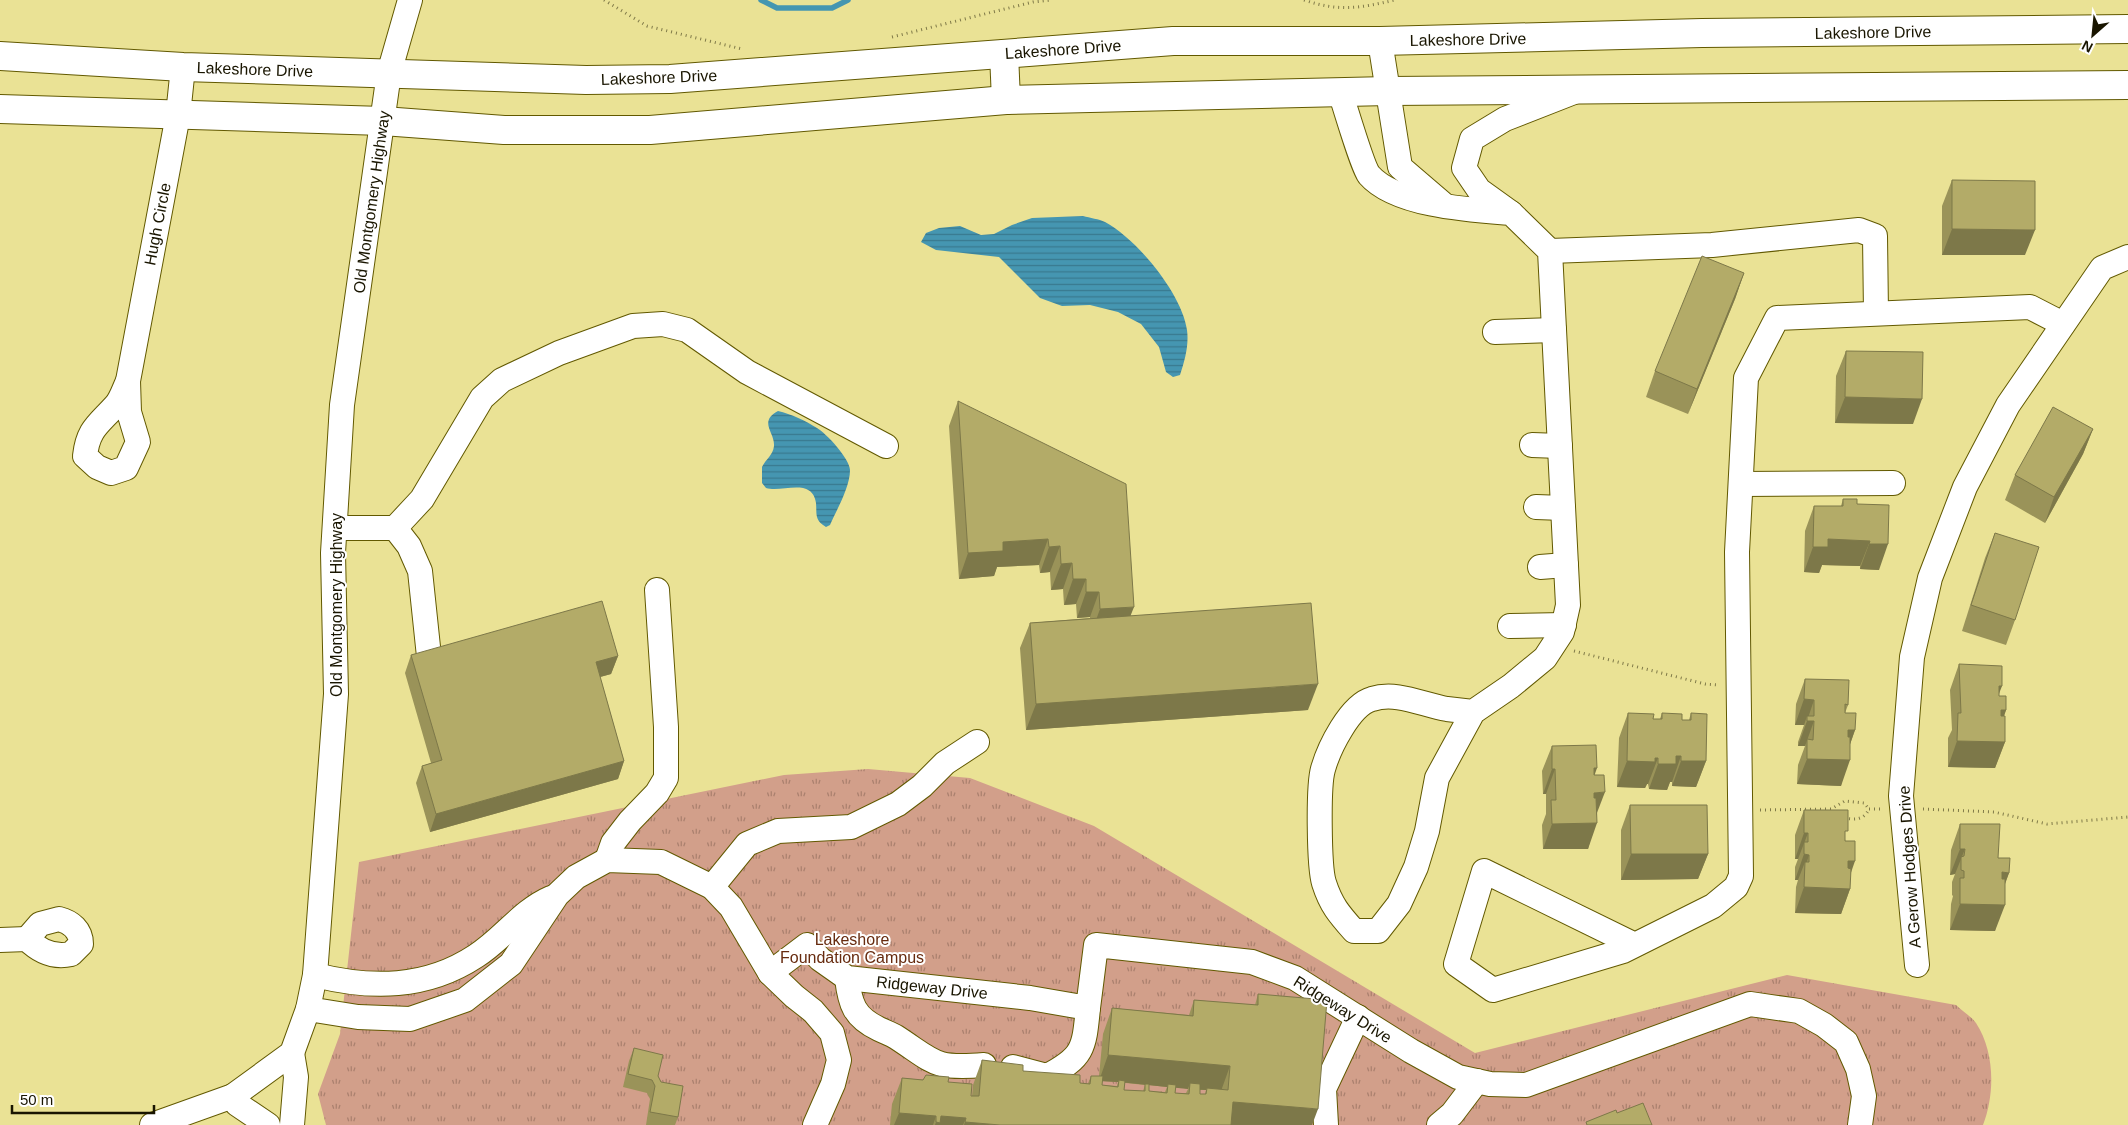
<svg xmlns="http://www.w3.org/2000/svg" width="2128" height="1125" viewBox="0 0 2128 1125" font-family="Arial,sans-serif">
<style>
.park{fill:url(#park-tufts)}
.water{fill:url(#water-rules)}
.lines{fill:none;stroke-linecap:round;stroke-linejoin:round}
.stream{stroke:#4596b1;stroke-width:5.5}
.minor-casing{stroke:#625900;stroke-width:26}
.major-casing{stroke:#625900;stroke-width:30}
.path{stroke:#7f7948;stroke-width:3;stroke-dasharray:1 4;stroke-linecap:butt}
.minor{stroke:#fff;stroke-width:24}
.major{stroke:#fff;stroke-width:28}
.wall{fill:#9a9359;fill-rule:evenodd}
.shaded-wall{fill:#7d7849}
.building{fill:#b3ab68;stroke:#7d7849}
.labels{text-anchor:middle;stroke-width:4;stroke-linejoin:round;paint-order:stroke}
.street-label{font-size:16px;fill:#191500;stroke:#fff}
.park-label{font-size:16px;fill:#672b0f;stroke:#fff}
</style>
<defs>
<pattern id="park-tufts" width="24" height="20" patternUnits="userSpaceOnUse" patternTransform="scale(1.25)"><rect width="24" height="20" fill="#d29f8a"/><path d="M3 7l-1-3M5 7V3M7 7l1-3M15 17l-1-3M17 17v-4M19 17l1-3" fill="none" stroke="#aa806e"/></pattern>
<pattern id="water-rules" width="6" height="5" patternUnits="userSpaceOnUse" patternTransform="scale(1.25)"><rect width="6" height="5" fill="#4596b1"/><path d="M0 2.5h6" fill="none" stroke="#39798e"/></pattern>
</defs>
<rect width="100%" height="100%" fill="#eae295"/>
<path class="park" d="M868 769 970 778 1094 826 1475 1053 1787 975 1956 1005C1962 1011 1971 1016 1976 1023 1995 1052 1995 1094 1983 1125H326L318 1094 340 1034 359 862 784 775Z"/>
<g class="water">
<path d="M1083 216C1090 218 1099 219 1105 222 1137 239 1182 294 1187 330 1189 345 1185 360 1180 375L1173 377 1166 372 1159 347 1141 324 1118 312 1090 305 1062 306 1040 298 999 257 936 250 921 242 926 233 939 228 960 226 981 235 994 234 1012 225 1032 218Z"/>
<path d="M778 411C791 414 806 421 817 428 826 433 850 459 850 470 850 487 837 509 830 525L826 527C814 520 817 514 816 503 812 477 782 493 766 488L762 483V467C766 459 773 455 774 446 775 432 758 422 778 411Z"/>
</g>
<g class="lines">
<polyline class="stream" points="761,0 777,8 832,8 848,0"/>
<g class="minor-casing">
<g id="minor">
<polyline points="1380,41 1400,167 1442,203"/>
<path d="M1340 92C1345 106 1362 166 1369 175 1396 206 1472 210 1511 213L1550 251 1568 605 1562 632 1545 658 1511 686 1473 712 1437 778 1427 831 1416 867 1399 904 1378 931H1354C1339 914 1331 905 1324 883 1319 867 1318 786 1323 769 1329 748 1350 705 1372 699 1397 691 1423 705 1447 709 1455 710 1464 711 1473 712"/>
<polyline points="1511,213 1479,190 1464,168 1472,139 1505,119 1574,92"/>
<polyline points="1550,251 1712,245 1859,230 1875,236 1876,313"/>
<polyline points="1495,332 1554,330"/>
<polyline points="128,381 178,115 183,67"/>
<path d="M128 381 129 412 138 442 126 468 111 473 97 467 85 456C88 429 98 425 115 406 121 400 124 389 128 381Z"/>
<polyline points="1532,445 1560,446"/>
<polyline points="1741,484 1893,483"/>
<polyline points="1536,507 1563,508"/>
<polyline points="335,528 395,528 422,499 482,398 502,380 559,353 633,326 663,324 687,330 747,372 886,446"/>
<polyline points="395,528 409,546 420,571 430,666"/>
<polyline points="1540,567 1566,565"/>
<polyline points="1510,626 1564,625"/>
<polyline points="607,860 613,843 630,821 657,793 666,778 666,727 657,590"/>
<polyline points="712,887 747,844 778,831 851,827 898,804 922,786 945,763 977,742"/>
<path d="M59 919C71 922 81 930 81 944L71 954C53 958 39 951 27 939L40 924Z"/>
<polyline points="0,940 27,939"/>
<polyline points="1635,945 1484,871 1456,964 1493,990 1623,951 1713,906 1736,887 1741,876 1737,552 1746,378 1777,318 2030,307 2063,324"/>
<polyline points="1917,965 1901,796 1912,657 1930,578 1965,487 2008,405 2102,268 2128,257"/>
<polyline points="770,973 807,945 820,959 847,978 1030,998 1088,1008 1096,945 1252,962 1295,978 1411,1051 1458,1077 1490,1084 1526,1085 1750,1004 1799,1011 1824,1025 1846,1042 1858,1069 1864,1096 1860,1125"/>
<path d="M315 975C371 989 426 989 476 956 503 939 521 911 551 898"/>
<path d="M847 978C850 1004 854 1017 879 1029 885 1032 891 1034 896 1037 936 1063 933 1069 984 1065"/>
<polyline points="308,1009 358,1017 410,1019 465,1000 511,964 557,895 576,877 607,860 661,862 712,887 731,907 770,973 794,996 813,1011 832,1033 839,1060 833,1084 815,1125"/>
<path d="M1013 1067 1047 1076C1084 1057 1084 1048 1088 1008"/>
<polyline points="233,1096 237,1104 268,1125"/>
<polyline points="152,1125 233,1096 292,1053 308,1009 315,975 336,694 333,553 342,405 389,73 410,0"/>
<polyline points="292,1125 296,1077 292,1053"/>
<polyline points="1326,1125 1324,1089 1358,1017"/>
<polyline points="1439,1125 1452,1114 1477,1081"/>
</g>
</g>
<g class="major-casing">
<g id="major">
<polyline points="1004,54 1006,100"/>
<polyline points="0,56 183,67 586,80 670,79 1173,41 1380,41 1702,33 2128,29"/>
<polyline points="0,109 383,121 504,130 650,130 1006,100 1388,91 2128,85"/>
</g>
</g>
<g class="path">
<polyline points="604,0 647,26 742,49"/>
<path d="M1304 0C1339 12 1360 8 1395 0"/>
<polyline points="892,37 1033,2 1052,0"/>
<polyline points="1574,651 1705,684 1718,685"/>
<polyline points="1869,809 1882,809"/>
<polyline points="1923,809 1994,812 2047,824 2128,817"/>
<polyline points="1760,810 1831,809 1845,801 1864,803 1869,809"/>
<path d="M1844 818C1855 820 1864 820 1869 809"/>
</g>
<use href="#minor" class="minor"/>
<use href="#major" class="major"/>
</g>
<g class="wall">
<polygon points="1952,180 2025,255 1942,255 1942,206"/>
<polygon points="1744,273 1735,299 1688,414 1646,397 1655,371"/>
<polygon points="1846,351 1913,424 1835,423 1836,376"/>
<polygon points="958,401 1130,615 1308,710 1026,730 1020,648 1030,623 1090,618 1090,617 1077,618 1076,604 1064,605 1063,589 1051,590 1050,572 1040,573 1039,565 997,567 994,576 959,579 949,426"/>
<polygon points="2093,429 2083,454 2045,523 2005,500 2015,475"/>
<polygon points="1843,499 1857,504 1879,570 1860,569 1860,566 1822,565 1819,573 1804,572 1805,531 1814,506 1841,506"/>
<polygon points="1995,533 2015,620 2006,645 1962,631 1985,558"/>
<polygon points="411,655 618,656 611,674 600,677 624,761 618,779 430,832 416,783 422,766 431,763 405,673"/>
<polygon points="1959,664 1999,695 1999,696 2006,710 2004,716 2005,742 1995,768 1948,767 1948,738 1952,730 1950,690"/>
<polygon points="1805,679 1848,705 1845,713 1855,730 1850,744 1841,786 1797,784 1798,765 1805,746 1798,746 1798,742 1804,725 1795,725 1796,704"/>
<polygon points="1628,713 1653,719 1660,719 1662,713 1682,720 1689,720 1691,713 1706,761 1696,787 1672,786 1672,782 1670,782 1667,790 1649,789 1648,784 1647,784 1645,788 1617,787 1619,738"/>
<polygon points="1552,746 1594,775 1597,814 1588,849 1543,849 1542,825 1546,814 1546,794 1543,794 1542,771"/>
<polygon points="1630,805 1708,854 1698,879 1621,880 1621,830"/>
<polygon points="1804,810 1845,839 1850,874 1850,889 1841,914 1795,913 1796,887 1798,880 1795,880 1795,867 1798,859 1795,859 1795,835"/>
<polygon points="1960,824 1998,858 2009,873 2005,883 1995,931 1950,930 1951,904 1953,896 1952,895 1952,882 1955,874 1950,875 1951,850"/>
<path d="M1258 994 1312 1125H890L892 1104 902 1078 948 1082 971 1096H972L973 1085 982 1060 1023 1071 1080 1083 1088 1084 1091 1076H1099L1103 1034 1112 1008 1189 1015 1194 1000 1255 1005ZM1102 1081 1116 1082H1118L1117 1086 1102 1085ZM1125 1083H1126L1145 1085 1143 1091 1124 1090ZM1149 1085 1167 1087 1165 1092 1149 1091ZM1176 1087 1184 1088 1188 1089 1186 1093H1175ZM1200 1090H1206L1205 1094H1200Z"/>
<polygon points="634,1048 658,1076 678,1117 675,1125 646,1125 650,1099 647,1093 623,1087 629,1061"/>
</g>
<g class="shaded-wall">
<polygon points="1952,229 2035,230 2025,255 1942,255"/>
<polygon points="1744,273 1735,299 1688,414 1697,389"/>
<polygon points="1845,397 1922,399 1913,424 1835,423"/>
<polygon points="2093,429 2083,454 2045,523 2054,497"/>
<polygon points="1048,539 1039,565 997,567 994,576 959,579 968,553 1003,542"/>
<polygon points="1828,539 1870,541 1860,566 1822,565 1819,573 1804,572 1813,547"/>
<polygon points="1869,544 1888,544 1879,570 1860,569"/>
<polygon points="1060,546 1050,572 1040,573 1049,547"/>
<polygon points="1072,563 1063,589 1051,590 1061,564"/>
<polygon points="1073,579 1086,579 1076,604 1064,605"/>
<polygon points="1086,592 1099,592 1090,617 1077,618"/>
<polygon points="1134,607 1124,632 1091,634 1100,609"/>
<polygon points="618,656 611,674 589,680 596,662"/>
<polygon points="1318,684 1308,710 1026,730 1036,704"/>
<polygon points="1999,686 2002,686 1992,712"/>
<polygon points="1804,699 1814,700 1807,721 1814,721 1805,746 1798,746 1807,721 1807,716 1804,725 1795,725"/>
<polygon points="2001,710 2006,710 1997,736"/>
<polygon points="1848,730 1855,730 1846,756"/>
<polygon points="1957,741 2005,742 1995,768 1948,767"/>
<polygon points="1676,756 1681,756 1672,782 1670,782 1667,790 1649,789 1658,764"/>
<polygon points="1655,758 1658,758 1648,784 1647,784 1645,788 1617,787 1627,761"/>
<polygon points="1807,759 1850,760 1841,786 1797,784"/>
<polygon points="624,761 618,779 430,832 436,814"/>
<polygon points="1681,761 1706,761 1696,787 1672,786"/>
<polygon points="1594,768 1597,768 1588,794"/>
<polygon points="1552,769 1555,769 1546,794 1543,794"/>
<polygon points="1605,792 1595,818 1594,793"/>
<polygon points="1597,823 1588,849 1543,849 1552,824"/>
<polygon points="1804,833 1808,833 1798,859 1795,859"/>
<polygon points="1960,849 1965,849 1955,874 1950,875"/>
<polygon points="1631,854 1708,854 1698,879 1621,880"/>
<polygon points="1804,854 1809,855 1805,868 1805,862 1798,880 1795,880"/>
<polygon points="1848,861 1855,861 1846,887"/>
<polygon points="2002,872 2009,873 2000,898"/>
<polygon points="1804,887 1850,889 1841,914 1795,913"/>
<polygon points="1960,904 2005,905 1995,931 1950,930"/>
<polygon points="1108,1055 1230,1066 1221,1091 1207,1088 1206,1090 1189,1089 1190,1083 1188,1089 1168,1087 1168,1084 1167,1087 1119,1082 1119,1080 1118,1082 1099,1081"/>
<polygon points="1233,1102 1318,1109 1312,1125 1225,1125"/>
<polygon points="899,1113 936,1116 933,1125 894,1125"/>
<polygon points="941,1116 966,1118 963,1125 935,1125 936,1122"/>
<polygon points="965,1122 1000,1125 964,1125"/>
</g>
<g class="building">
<polygon points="1952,180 2035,181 2035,230 1952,229"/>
<polygon points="1702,256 1744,273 1697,389 1655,371"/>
<polygon points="1846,351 1923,352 1922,399 1845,397"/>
<polygon points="958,401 1126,484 1134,607 1100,609 1099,592 1086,592 1086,579 1073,579 1072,563 1061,564 1060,546 1049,547 1048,539 1003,542 1003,551 968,553"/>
<polygon points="2053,407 2093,429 2054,497 2015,475"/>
<polygon points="1843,499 1857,499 1857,504 1889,505 1888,544 1869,544 1870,541 1828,539 1828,547 1813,547 1814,506 1843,506"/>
<polygon points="1995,533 2039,547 2015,620 1971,605"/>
<polygon points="602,601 618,656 596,662 624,761 436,814 422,766 442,760 411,655"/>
<polygon points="1311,603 1318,684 1036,704 1030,623"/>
<polygon points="1959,664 2002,666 2002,686 1999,686 1999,696 2006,696 2006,710 2001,710 2001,716 2005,716 2005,742 1957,741 1958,713 1961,713"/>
<polygon points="1805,679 1849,680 1848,705 1845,704 1845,713 1856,713 1855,730 1848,730 1848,737 1850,737 1850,760 1807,759 1807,739 1813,740 1814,721 1807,721 1807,716 1814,716 1814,700 1804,699"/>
<polygon points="1628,713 1654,714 1653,719 1662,719 1662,713 1682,714 1682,720 1691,720 1691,713 1707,714 1706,761 1681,761 1681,756 1676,756 1676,764 1658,764 1658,758 1655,758 1655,762 1627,761"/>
<polygon points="1596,745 1597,768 1594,768 1594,775 1604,775 1605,792 1594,793 1594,798 1596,798 1597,823 1552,824 1551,800 1556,800 1555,769 1552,769 1552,746"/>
<polygon points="1630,805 1707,805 1708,854 1631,854"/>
<polygon points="1804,810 1848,810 1848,831 1845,831 1845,841 1855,841 1855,861 1848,861 1848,868 1851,869 1850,889 1804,887 1805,862 1809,862 1809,855 1804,854 1804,842 1808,842 1808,833 1804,833"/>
<polygon points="1960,824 2000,824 1998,858 2010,858 2009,873 2002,872 2002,879 2005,879 2005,905 1960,904 1960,878 1964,878 1964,871 1961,870 1961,857 1964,856 1965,849 1960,849"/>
<polygon points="1258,994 1327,1000 1318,1109 1233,1102 1231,1125 1000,1125 965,1122 966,1118 941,1116 940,1123 936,1122 936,1116 899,1113 902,1078 923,1080 926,1075 949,1077 948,1082 972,1084 971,1096 979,1096 982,1060 1023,1065 1023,1071 1080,1075 1080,1083 1090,1084 1091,1076 1103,1076 1102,1085 1118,1087 1119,1080 1125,1081 1124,1090 1145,1091 1145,1084 1149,1084 1149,1091 1167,1093 1168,1084 1176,1085 1175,1093 1189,1094 1190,1083 1200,1084 1200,1094 1206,1094 1207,1088 1228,1090 1230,1066 1108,1055 1112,1008 1193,1016 1194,1000 1258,1005"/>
<polygon points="634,1048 663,1055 658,1076 661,1082 683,1086 678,1117 650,1112 655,1086 652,1080 628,1074"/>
<polygon points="1643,1103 1652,1125 1587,1125 1586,1122 1616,1110 1617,1113"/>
</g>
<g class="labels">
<g class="street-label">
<text transform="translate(1873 32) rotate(-1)" y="6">Lakeshore Drive</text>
<text transform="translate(1468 39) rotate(-1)" y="6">Lakeshore Drive</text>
<text transform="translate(1063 49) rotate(-4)" y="6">Lakeshore Drive</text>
<text transform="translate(255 69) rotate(2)" y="6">Lakeshore Drive</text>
<text transform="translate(659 77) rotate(-2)" y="6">Lakeshore Drive</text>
<text transform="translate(371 202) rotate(-82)" y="6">Old Montgomery Highway</text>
<text transform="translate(157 224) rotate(-79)" y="6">Hugh Circle</text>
<text transform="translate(336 605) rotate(-90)" y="6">Old Montgomery Highway</text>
<text transform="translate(1909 867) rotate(-94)" y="6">A Gerow Hodges Drive</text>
<text transform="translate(932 987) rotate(6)" y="6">Ridgeway Drive</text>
<text transform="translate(1343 1009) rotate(32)" y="6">Ridgeway Drive</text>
</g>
<g class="park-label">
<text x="852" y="945">Lakeshore<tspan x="852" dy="18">Foundation Campus</tspan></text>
</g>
</g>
<g transform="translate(2093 35) rotate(207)" stroke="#ffffff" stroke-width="4" paint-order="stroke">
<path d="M0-4L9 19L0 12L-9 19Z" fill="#191500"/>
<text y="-8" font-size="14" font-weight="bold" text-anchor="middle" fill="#191500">N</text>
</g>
<path d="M12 1105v8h142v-8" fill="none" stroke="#191500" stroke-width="2.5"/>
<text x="20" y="1105" font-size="15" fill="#191500" stroke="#ffffff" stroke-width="4" paint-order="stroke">50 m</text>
</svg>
